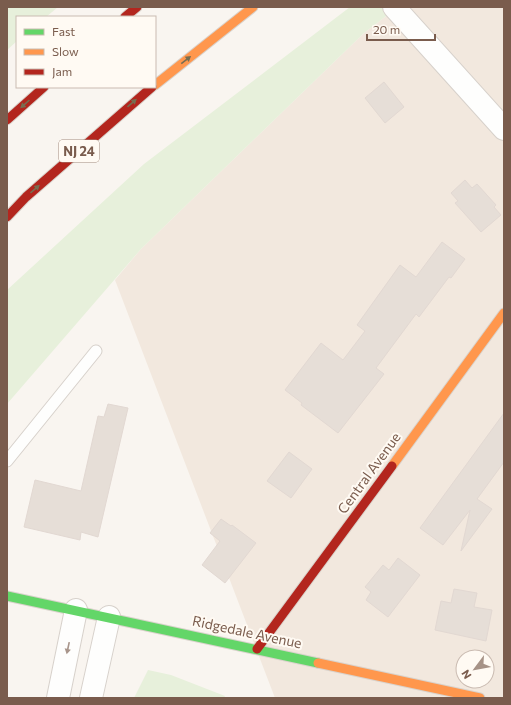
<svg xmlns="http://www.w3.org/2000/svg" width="511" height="705" viewBox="0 0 511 705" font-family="Commissioner,sans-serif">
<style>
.residential{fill:#f2e8de;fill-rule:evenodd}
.green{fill:#e7f0db}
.building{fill:#e6ded7;stroke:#e2d8d2}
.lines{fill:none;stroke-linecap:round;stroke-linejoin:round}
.lane-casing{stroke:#d7d1cb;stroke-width:13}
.street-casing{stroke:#d7d1cb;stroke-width:24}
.fast-casing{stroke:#d9d2cb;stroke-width:11}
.slow-casing{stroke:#d9d2cb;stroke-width:11}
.jam-casing{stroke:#d9d2cb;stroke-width:11}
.lane{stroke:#fefefd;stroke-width:11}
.street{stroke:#fefefd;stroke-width:22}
.fast{stroke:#63d668;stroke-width:9}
.slow{stroke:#ff974d;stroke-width:9}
.jam{stroke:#b3261e;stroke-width:9}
.oneway{fill:#776e51}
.oneway2{fill:#a8958b}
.labels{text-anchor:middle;stroke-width:4;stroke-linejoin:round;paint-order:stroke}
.shield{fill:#fffaf3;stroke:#a28b7f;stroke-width:1}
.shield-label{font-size:13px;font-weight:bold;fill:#7a5c4d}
.street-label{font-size:14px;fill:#7a5c4d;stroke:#fffaf3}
</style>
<rect width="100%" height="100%" fill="#f9f5f0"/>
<path class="residential" d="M398 7H504V698H275L115 280 141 249 364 33ZM463 657H487V681H463Z"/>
<g class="green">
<polygon points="7,7 58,7 46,17 17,17 17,41 7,50"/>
<polygon points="350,7 398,7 364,33 141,249 7,404 7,290 144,164"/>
<polygon points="148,670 171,675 225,696 224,698 134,698"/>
</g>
<g class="building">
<polygon points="384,82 404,107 385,123 365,98"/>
<polygon points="465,180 472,188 477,184 496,205 494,207 501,215 481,232 455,203 458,201 451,193"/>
<polygon points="442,242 465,259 451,278 449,277 419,317 416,314 376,368 384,374 338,433 301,405 302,403 285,390 321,343 343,360 365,331 357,325 400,265 416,277"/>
<polygon points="108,404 128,408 98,537 81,532 80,540 24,527 35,480 81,491 98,416 104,417"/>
<polygon points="504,413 504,462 477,499 492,509 461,551 470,510 443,545 420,528"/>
<polygon points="289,452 312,469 291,498 267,481"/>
<polygon points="221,519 231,526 232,525 256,543 225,583 202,565 220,541 210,533"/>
<polygon points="398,558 420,575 388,617 366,600 371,592 365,587 383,565 389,570"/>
<polygon points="454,589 477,593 474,607 492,610 486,641 435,630 441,601 451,603"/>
</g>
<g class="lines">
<g class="lane-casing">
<polyline id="lane" points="7,461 96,351"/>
</g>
<g class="street-casing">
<g id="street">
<polyline points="394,7 504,129"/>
<polyline points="58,698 76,610"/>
<polyline points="91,698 109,617"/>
</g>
</g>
<g class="fast-casing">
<polyline id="fast" points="7,596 318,663"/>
</g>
<g class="slow-casing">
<g id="slow">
<polyline points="155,85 253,7"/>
<polyline points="392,466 504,313"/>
<polyline points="318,663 480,698"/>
</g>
</g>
<g class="jam-casing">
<g id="jam">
<polyline points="125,17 137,7"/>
<polyline points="7,120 44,87"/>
<polyline points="7,217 26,197 152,87"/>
<polyline points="257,649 392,466"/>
</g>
</g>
<use href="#lane" class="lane"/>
<use href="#street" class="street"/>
<use href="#fast" class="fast"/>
<use href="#slow" class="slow"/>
<use href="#jam" class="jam"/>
</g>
<defs><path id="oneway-solid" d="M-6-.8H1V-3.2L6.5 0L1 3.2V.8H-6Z"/></defs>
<g class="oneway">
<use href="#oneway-solid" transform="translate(186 60) rotate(-38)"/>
<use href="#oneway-solid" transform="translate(132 103) rotate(-41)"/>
<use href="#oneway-solid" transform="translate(25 104) rotate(138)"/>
<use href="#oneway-solid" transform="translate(35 189) rotate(-41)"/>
</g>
<use class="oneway2" href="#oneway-solid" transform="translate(68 648) rotate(102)"/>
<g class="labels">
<rect class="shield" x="59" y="140" width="40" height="22" rx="3"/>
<g class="shield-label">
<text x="79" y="156">NJ 24</text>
</g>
<g class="street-label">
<text transform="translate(369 473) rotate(-54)" y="5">Central Avenue</text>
<text transform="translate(247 632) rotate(12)" y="5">Ridgedale Avenue</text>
</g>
</g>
<rect width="511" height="705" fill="none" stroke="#7a5c4d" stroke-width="16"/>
<rect x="16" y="16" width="140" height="72" fill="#fffaf3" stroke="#cabbb1"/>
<rect x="24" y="29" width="20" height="6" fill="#63d668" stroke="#cabbb1"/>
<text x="52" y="36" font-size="12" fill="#7a5c4d">Fast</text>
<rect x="24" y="49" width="20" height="6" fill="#ff974d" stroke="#cabbb1"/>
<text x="52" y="56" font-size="12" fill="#7a5c4d">Slow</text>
<rect x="24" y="69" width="20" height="6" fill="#b3261e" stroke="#cabbb1"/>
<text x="52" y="76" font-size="12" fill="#7a5c4d">Jam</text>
<g transform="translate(475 669) rotate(238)"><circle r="19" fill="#fffaf3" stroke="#cabbb1"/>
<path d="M0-3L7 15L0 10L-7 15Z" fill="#a69286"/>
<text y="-6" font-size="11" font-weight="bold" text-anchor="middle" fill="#7a5c4d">N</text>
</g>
<path d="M367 34v6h68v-6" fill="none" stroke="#7a5c4d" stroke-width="2"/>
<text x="373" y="34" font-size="12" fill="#7a5c4d" stroke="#fffaf3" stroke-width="3" paint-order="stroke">20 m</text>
</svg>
